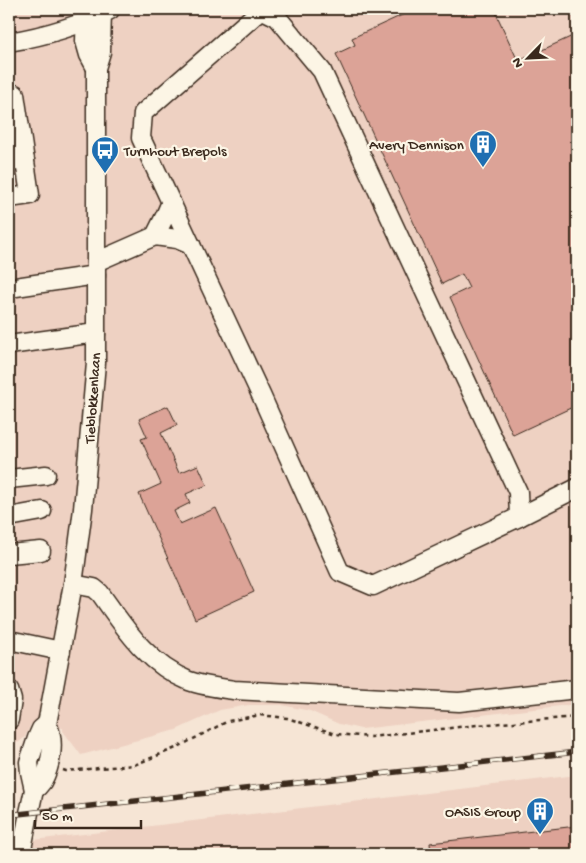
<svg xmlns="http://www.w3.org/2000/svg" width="586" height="863" viewBox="0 0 586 863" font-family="'Gochi Hand',sans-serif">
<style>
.built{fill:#eed1c2}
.building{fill:#dca397;stroke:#3b2a1e}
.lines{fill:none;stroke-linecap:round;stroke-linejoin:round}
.minor-casing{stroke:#3b2a1e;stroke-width:21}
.path{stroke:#3b2a1e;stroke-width:2.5;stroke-dasharray:4 4;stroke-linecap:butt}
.minor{stroke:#fcf5e5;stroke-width:18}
.rail-casing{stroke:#3b2a1e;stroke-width:5.5}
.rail{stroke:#fcf5e5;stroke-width:4;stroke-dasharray:11;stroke-linecap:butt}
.labels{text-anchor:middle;stroke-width:4.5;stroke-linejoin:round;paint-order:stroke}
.poi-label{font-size:15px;fill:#3b2a1e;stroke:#fcf5e5;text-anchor:end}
.street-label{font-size:15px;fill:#3b2a1e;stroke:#fcf5e5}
</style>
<rect width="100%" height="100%" fill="#f6e5d5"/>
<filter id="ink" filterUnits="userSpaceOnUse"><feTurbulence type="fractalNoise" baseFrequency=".02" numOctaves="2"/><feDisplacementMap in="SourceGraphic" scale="10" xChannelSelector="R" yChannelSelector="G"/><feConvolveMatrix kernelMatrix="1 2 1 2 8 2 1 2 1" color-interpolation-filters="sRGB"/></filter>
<g filter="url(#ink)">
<g class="built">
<polygon points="9,9 577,9 577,704 361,729 339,724 310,711 282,705 249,705 220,710 176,730 81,755 63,731 63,728 31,724 25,737 19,742 9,746"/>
<polygon points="577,775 577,854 9,854 9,843"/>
</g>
<g class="building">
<polygon points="410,9 494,9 518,61 577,34 577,405 513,435 450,297 469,288 462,274 442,284 336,54 355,45 352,38 411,11"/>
<polygon points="168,406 177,425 161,433 179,473 198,465 207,485 186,494 190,503 174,511 180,524 216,508 254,592 195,619 139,494 161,484 141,439 147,437 139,419"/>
<polygon points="577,826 577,854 431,854 430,843"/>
</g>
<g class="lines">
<g class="minor-casing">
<g id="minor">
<polyline points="261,9 277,17 322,71 518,492 519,517 373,586 340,572 261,395 141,138 143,113 262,9"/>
<polyline points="86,12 85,41 89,55 96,68"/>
<path d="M9 42C44 36 79 26 110 10"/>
<polyline points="9,94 15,94 30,195 9,198"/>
<polyline points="9,162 25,160"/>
<polyline points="155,236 165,216 171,202"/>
<polyline points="96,262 155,236 177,239 191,245"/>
<polyline points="9,288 96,275"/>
<polyline points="9,345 96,333"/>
<polyline points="9,479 46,475"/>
<polyline points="9,517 42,511"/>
<polyline points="519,517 577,488"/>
<polyline points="9,554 41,551"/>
<path d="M73 584 94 588 100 593C125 628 147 664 189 681 203 686 219 688 234 690L459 702 577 689"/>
<polyline points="9,640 61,651"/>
<polyline points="9,690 12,700 9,720"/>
<path d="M34 790C37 788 40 785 42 782 51 766 56 741 47 724L73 584 83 509 96 363V68L101 52 102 9"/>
<polyline points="21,854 29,813 34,790 30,772 29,762 37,738 41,729 47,724"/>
</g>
</g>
<g class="path">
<polyline points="9,757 15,753"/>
<polyline points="63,770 66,771 134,765 176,748 228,721 260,715 287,718 336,734 371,737 477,725 577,717"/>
</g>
<use href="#minor" class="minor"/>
<g class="rail-casing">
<polyline id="rail" points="9,815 577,752"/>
</g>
<use href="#rail" class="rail"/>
</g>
</g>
<defs>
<g id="building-pin" transform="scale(1.4375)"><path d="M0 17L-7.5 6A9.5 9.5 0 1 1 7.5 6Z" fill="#1f6fb2" stroke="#fcf5e5"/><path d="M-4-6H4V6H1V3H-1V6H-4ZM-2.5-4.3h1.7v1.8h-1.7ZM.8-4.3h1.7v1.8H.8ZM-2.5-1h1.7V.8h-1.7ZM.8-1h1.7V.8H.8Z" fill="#fff"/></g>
<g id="bus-pin" transform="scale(1.4375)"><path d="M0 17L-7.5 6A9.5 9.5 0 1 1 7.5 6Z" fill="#1f6fb2" stroke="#fcf5e5"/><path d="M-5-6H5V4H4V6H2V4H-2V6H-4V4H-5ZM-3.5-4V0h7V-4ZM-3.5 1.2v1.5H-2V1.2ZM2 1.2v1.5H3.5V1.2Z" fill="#fff"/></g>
</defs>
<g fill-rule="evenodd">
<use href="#building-pin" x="483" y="144"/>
<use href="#bus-pin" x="105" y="150"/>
<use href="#building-pin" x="540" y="811"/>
</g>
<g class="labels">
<g class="poi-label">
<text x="464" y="149">Avery Dennison</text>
<text x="124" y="155" text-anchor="start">Turnhout Brepols</text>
<text x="521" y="816">OASIS Group</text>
</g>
<g class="street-label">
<text transform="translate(92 398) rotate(-86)" y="5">Tieblokkenlaan</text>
</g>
</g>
<rect width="586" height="863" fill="none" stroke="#fcf5e5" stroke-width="30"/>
<rect x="15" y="15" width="556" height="833" fill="none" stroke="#3b2a1e" stroke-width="2" filter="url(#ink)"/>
<g transform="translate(528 58) rotate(246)" stroke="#fcf5e5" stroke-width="4" paint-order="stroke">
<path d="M0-4L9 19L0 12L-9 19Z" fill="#3b2a1e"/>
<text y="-8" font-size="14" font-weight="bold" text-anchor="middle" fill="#3b2a1e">N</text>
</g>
<path d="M35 820v8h106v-8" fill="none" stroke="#3b2a1e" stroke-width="2.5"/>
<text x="42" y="820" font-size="15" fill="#3b2a1e" stroke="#fcf5e5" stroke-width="4" paint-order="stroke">50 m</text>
</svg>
